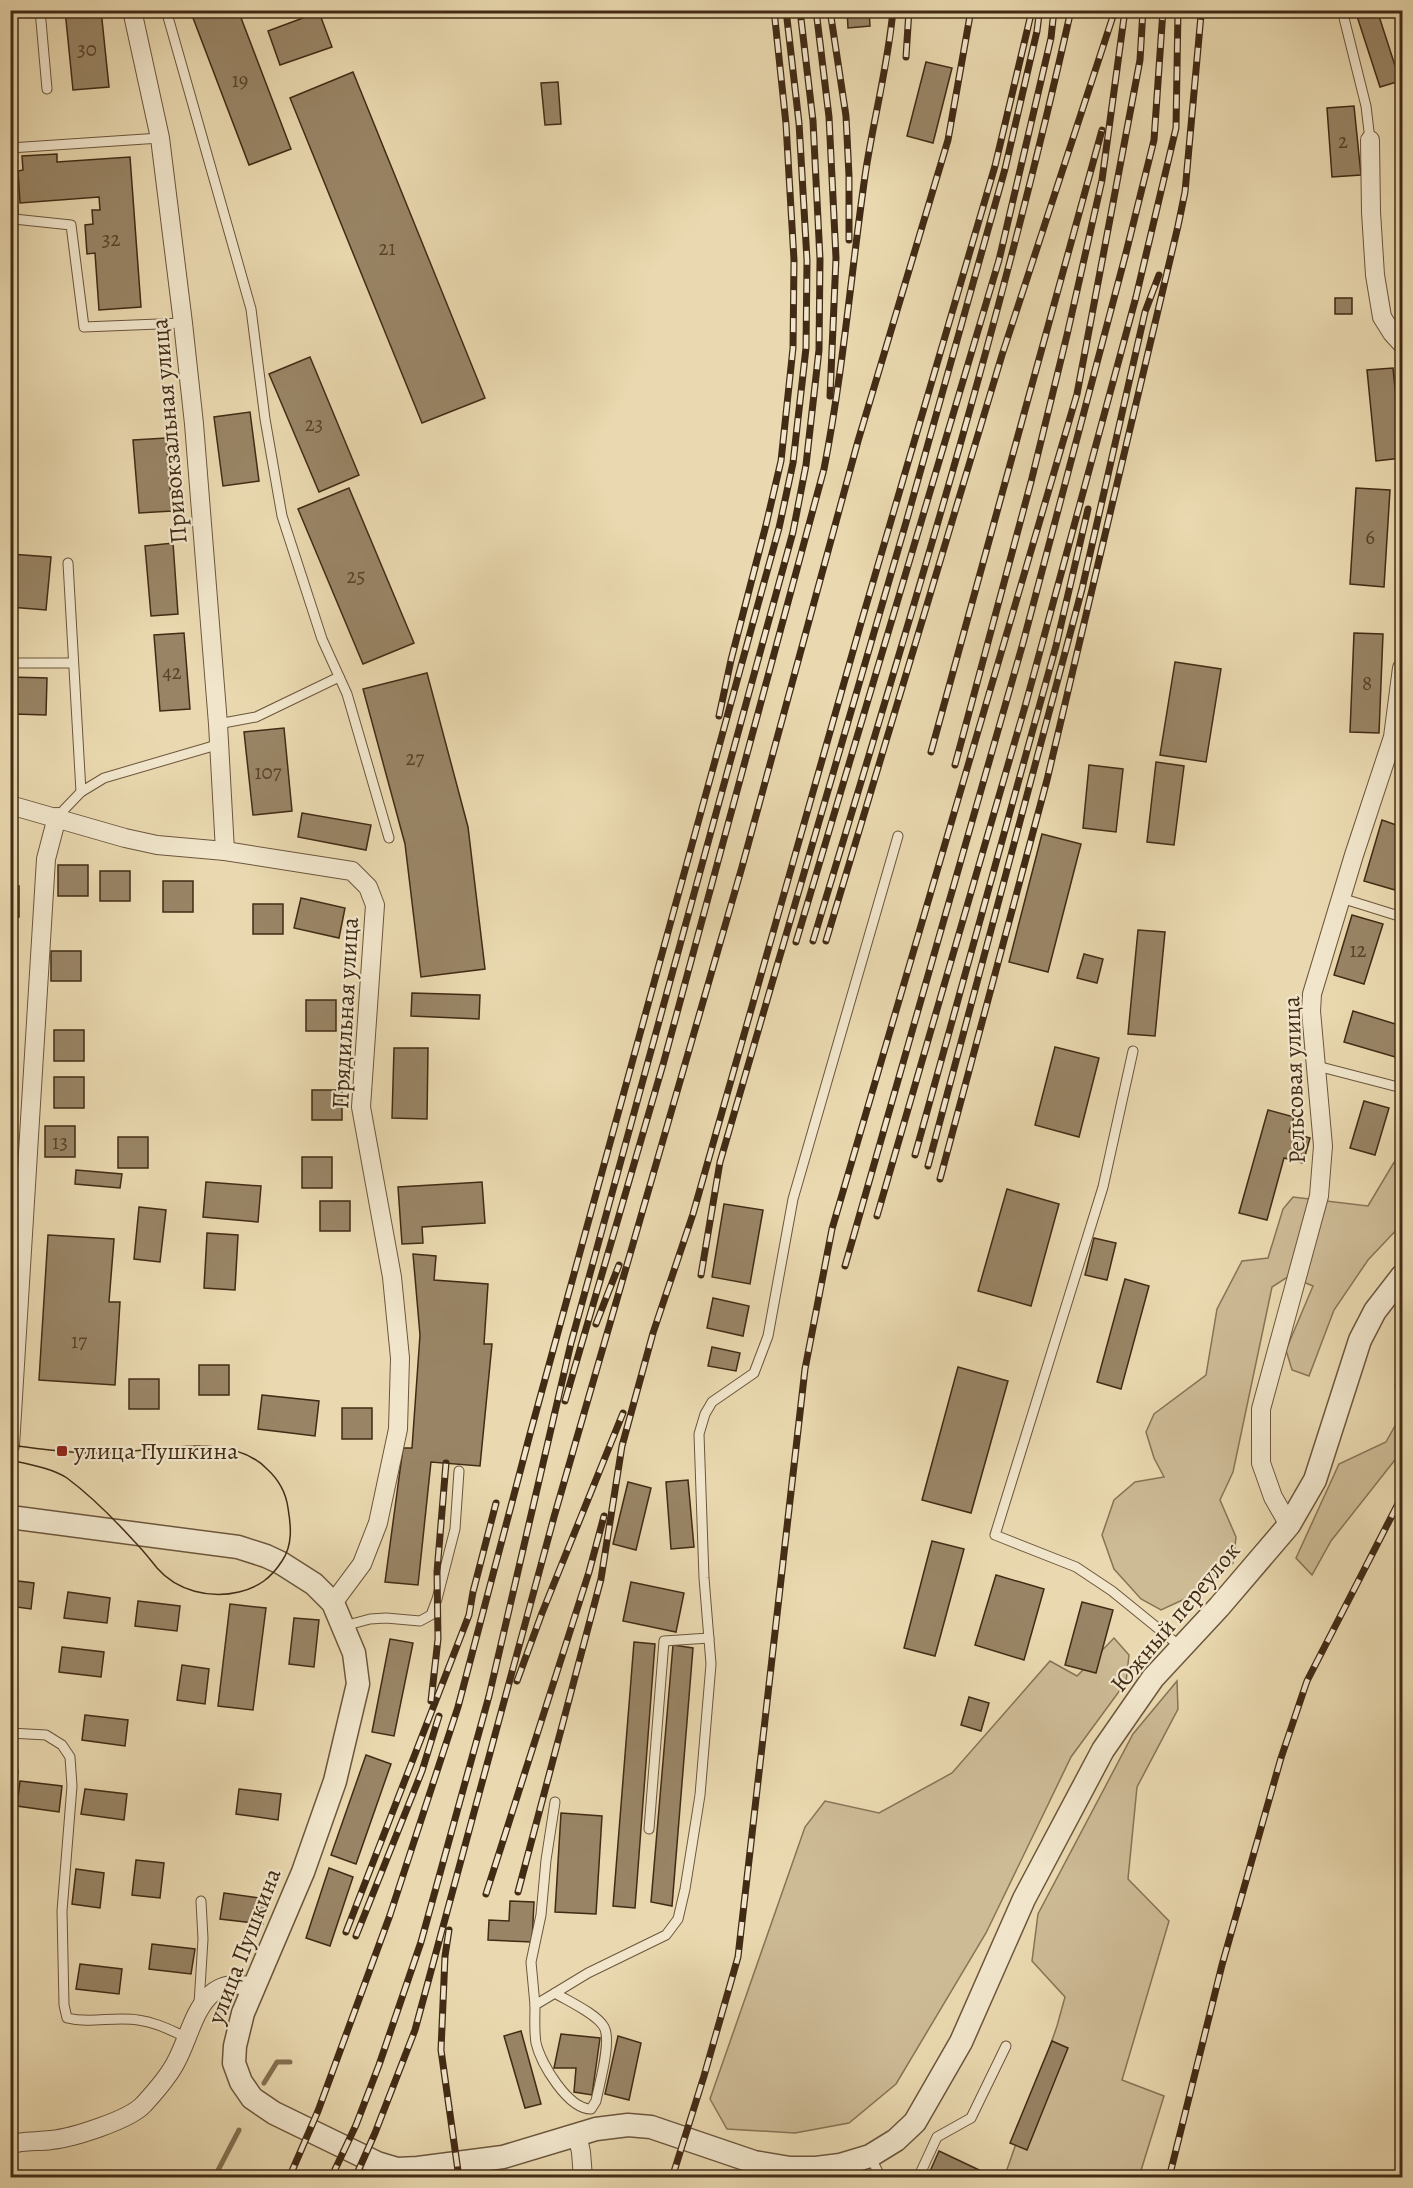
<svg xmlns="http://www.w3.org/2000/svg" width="1413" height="2188" viewBox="0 0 1413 2188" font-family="Alegreya,serif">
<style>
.green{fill:#cdbb96;stroke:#887356;stroke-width:1.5}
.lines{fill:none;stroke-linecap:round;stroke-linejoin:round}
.stream{stroke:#857052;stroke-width:5}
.building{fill:#998566;stroke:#422b15;stroke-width:1.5}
.service-casing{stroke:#6c563c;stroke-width:11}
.minor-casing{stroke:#6c563c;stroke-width:20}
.tertiary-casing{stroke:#6c563c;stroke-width:25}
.service{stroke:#f1e6cc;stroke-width:9}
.minor{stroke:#f1e6cc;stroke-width:18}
.tertiary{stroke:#f1e6cc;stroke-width:22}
.tram{stroke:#422b15;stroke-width:1.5}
.rail-casing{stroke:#422b15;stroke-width:7}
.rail{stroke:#f1e6cc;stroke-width:4.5;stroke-dasharray:14;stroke-linecap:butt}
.poi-dot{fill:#8f2418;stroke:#f1e6cc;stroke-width:2}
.labels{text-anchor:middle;stroke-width:4.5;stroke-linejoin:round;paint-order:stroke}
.number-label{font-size:21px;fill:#584229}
.street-label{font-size:24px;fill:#422b15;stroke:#f1e6cc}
.poi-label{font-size:24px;fill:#422b15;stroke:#f1e6cc;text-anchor:start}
</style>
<rect width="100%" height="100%" fill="#ead9b0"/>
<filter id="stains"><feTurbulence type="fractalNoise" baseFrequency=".00333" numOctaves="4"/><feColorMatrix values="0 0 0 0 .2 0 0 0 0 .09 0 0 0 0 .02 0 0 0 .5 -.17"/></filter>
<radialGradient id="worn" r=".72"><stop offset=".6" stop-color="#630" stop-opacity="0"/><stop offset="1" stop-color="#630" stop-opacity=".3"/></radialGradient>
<g class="green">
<polygon points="1402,1152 1402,1224 1368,1260 1334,1310 1309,1376 1292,1370 1286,1350 1313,1286 1289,1276 1272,1287 1233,1472 1220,1500 1236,1537 1233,1563 1189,1597 1161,1610 1141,1599 1114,1569 1102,1535 1114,1500 1135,1482 1164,1477 1154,1458 1146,1432 1154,1414 1206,1375 1217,1309 1242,1261 1268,1258 1283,1209 1293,1197 1368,1206 1393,1164"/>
<polygon points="1402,1375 1402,1451 1331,1541 1312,1575 1296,1558 1339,1464 1386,1442 1401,1415 1395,1385"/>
<polygon points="1114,1638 1129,1655 1126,1682 1071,1757 986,1933 896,2084 849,2123 795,2133 727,2129 710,2099 805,1827 825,1801 879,1813 952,1773 1050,1661 1077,1676"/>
<polygon points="1177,1681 1178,1709 1137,1787 1128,1879 1169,1921 1122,2080 1164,2096 1139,2177 1004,2178 1057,2026 1065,1997 1032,1961 1038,1914 1133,1734"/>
</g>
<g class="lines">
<g class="stream">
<polyline points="264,2083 277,2062 290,2062"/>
<polyline points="214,2178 239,2130"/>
</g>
</g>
<g class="building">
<polygon points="65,10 101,10 109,87 73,90"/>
<polygon points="190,10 238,10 291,149 249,165"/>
<polygon points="847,10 869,10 870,26 848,28"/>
<polygon points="1355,10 1377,10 1400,81 1380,87"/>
<polygon points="319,12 332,47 280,65 268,31"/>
<polygon points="926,62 952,68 933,143 907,136"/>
<polygon points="353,72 485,398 422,423 290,98"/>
<polygon points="558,82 561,124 545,125 541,83"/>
<polygon points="1354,106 1361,175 1332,177 1327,108"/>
<polygon points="57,154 57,162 130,157 141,307 99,310 95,253 87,254 85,225 93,224 92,210 100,210 99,197 20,203 18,171 23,170 22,156"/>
<rect x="1335" y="298" width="17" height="16"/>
<polygon points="310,357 359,475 319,492 269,374"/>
<polygon points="1393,368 1402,458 1376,461 1367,370"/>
<polygon points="250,412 259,481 223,486 214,417"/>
<polygon points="166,438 172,511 139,513 133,440"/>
<polygon points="349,488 414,643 363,664 298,509"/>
<polygon points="1356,488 1390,490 1384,587 1350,584"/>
<polygon points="173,543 178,614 151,616 145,546"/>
<polygon points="10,554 51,557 46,610 10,607"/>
<polygon points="184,633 190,709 160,711 154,635"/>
<polygon points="1354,633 1383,634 1379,733 1350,732"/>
<polygon points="1175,662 1221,669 1206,762 1160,755"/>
<polygon points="427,673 468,827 485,969 421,977 405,844 363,689"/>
<polygon points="11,677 47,678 46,715 14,714 13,723 10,723"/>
<polygon points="284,728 292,811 253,815 244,732"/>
<polygon points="1156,762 1184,766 1174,845 1147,842"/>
<polygon points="1089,765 1123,769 1116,832 1083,828"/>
<polygon points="302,813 371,825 366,850 298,837"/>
<polygon points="1382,820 1402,827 1402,864 1395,890 1364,881"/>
<polygon points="1042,834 1081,844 1048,972 1009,962"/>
<rect x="58" y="865" width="30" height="31"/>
<rect x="100" y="871" width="30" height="30"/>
<rect x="163" y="881" width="30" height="31"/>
<rect x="10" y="886" width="9" height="31"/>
<polygon points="301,898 345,908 339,938 294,928"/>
<rect x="253" y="904" width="30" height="30"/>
<polygon points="1352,915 1383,924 1364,984 1334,975"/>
<polygon points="1138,930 1165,932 1155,1036 1128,1034"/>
<rect x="51" y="951" width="30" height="30"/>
<polygon points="1084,954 1103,959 1097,983 1077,978"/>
<rect x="10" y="970" width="6" height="30"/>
<polygon points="412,993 480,995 479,1019 411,1016"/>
<rect x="306" y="1000" width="30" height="31"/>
<rect x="10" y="1010" width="5" height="30"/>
<polygon points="1353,1011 1402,1026 1402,1059 1344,1042"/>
<rect x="54" y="1030" width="30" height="31"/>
<polygon points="1055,1047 1099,1058 1079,1137 1035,1125"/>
<polygon points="394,1048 428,1048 427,1119 392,1118"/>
<rect x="10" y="1058" width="4" height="31"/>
<rect x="54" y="1077" width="30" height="31"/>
<rect x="312" y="1090" width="30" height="30"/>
<polygon points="1364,1101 1389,1108 1375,1155 1350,1148"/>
<polygon points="1268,1110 1294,1117 1289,1132 1310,1138 1303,1163 1284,1158 1267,1220 1239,1213"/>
<rect x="45" y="1126" width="30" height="31"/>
<rect x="118" y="1137" width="30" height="31"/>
<rect x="302" y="1157" width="30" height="31"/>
<polygon points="76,1170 122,1174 120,1188 75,1184"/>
<polygon points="206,1182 261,1186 258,1222 203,1217"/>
<polygon points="482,1182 485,1223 422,1227 423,1243 402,1244 398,1187"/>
<polygon points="1007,1189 1059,1204 1031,1306 978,1291"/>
<rect x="320" y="1201" width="30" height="30"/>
<polygon points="724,1204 763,1210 750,1284 712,1277"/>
<polygon points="139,1207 166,1210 160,1262 134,1259"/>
<polygon points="207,1233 238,1235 235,1290 204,1288"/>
<polygon points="48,1235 114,1239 109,1302 120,1302 115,1385 39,1380"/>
<polygon points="1094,1238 1116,1243 1107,1280 1085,1275"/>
<polygon points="413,1254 436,1256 434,1280 488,1284 484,1344 492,1344 480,1466 431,1462 418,1585 385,1582 403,1448 412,1448 420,1335"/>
<polygon points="1125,1279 1149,1286 1121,1389 1097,1382"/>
<polygon points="713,1298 749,1306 743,1336 707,1328"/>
<polygon points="712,1347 740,1353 736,1371 708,1366"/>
<rect x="199" y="1365" width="30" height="30"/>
<polygon points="958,1367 1008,1381 971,1513 922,1500"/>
<rect x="129" y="1379" width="30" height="30"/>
<polygon points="262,1395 319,1401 315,1436 258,1429"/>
<rect x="342" y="1408" width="30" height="31"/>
<polygon points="688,1480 694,1547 671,1549 666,1482"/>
<polygon points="628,1482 651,1488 636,1550 613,1544"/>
<polygon points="932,1541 964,1549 935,1656 904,1648"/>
<polygon points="996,1575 1044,1589 1024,1660 975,1645"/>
<polygon points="10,1580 34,1583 31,1609 10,1606"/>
<polygon points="631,1582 684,1593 676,1632 623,1621"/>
<polygon points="68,1592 110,1598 107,1623 64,1618"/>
<polygon points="138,1601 180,1606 177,1631 135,1626"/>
<polygon points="1082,1602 1113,1610 1096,1673 1065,1665"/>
<polygon points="230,1604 266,1608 253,1710 218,1706"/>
<polygon points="294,1618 319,1620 314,1667 289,1664"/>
<polygon points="390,1639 413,1643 394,1736 372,1732"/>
<polygon points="634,1642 655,1644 635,1908 613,1906"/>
<polygon points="673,1645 693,1648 672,1906 651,1902"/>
<polygon points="62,1647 104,1652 101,1677 59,1672"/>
<polygon points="182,1665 209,1669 205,1704 177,1700"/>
<polygon points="969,1697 989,1703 981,1731 961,1725"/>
<polygon points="85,1715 128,1720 125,1746 82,1740"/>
<polygon points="366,1755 391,1764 356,1864 331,1855"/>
<polygon points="10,1771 18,1771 15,1797 10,1796"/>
<polygon points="20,1781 62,1786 59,1812 17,1806"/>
<polygon points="85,1789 127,1794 124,1820 81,1814"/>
<polygon points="239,1789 281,1794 278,1820 236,1814"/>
<polygon points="561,1813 602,1816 596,1914 555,1912"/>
<polygon points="136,1860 164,1863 160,1898 132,1895"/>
<polygon points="10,1862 17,1862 13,1888 10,1887"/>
<polygon points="329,1868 353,1877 330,1946 306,1938"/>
<polygon points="76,1869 104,1873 100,1908 72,1904"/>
<polygon points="224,1893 266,1899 263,1924 220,1919"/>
<polygon points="510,1901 534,1902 532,1942 488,1940 489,1920 509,1921"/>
<polygon points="152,1944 195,1949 191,1974 149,1969"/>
<polygon points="80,1964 122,1969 119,1994 76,1989"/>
<polygon points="521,2031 541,2104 525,2108 504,2036"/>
<polygon points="561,2034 600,2038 592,2095 574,2092 576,2068 554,2068"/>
<polygon points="618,2036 641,2043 629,2100 605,2094"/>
<polygon points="1052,2041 1068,2048 1027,2150 1010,2143"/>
<polygon points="939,2151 996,2178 927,2178"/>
</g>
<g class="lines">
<g class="service-casing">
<g id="service">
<polyline points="40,10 47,89"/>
<polyline points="166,10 251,309 265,419 282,516 322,639 347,694 389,838"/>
<polyline points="1342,10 1366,106 1370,140"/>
<polyline points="10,148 160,138"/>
<polyline points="10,168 14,219 71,225 84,327 183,323"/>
<polyline points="68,563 81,792"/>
<polyline points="10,663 73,663"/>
<polyline points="218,724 256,717 339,677"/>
<polyline points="57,817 81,792 104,778 220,744"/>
<polyline points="1341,898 1402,917"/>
<polyline points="1133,1051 1103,1187 995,1535 1076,1567 1112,1591 1181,1647"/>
<polyline points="1317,1066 1402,1088"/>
<polyline points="344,1626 370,1619 386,1618 420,1621 431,1615 437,1599 455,1529 459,1471"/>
<path d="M10 1733 46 1735 62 1745 70 1757 72 1786 62 1911 64 2005 67 2018C90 2024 114 2016 138 2020 155 2022 170 2030 186 2037"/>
<polyline points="649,1829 664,1641 709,1638"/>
<polyline points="555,1993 588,1973 666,1935 678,1919 685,1889 700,1795 711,1664 704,1578 699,1434 705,1414 712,1402 754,1373 768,1336 793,1199 898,836"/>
<path d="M555 1993C568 2001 597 2014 604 2027 612 2041 599 2085 596 2101L591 2109C568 2109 541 2064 536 2043 534 2031 535 2018 535 2005Z"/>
<polyline points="199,2004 203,1939 201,1901"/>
<polyline points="535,2005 531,1962 541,1915 546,1860 555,1802"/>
<polyline points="870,2156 881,2178"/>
<polyline points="918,2178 937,2137 971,2118 1006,2046"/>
</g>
</g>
<g class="minor-casing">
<g id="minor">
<polyline points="132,10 160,138 183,323 194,424 218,724 225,851"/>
<polyline points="1370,140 1371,212 1375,275 1382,317 1392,333 1402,344"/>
<polyline points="10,805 125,838 157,845 225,851 352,871 368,887 375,905 361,1107 392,1277 400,1358 398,1429 378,1523 362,1564 333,1603"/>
<polyline points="10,1446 46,859 57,817"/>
<polyline points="1289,1525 1273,1497 1261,1463 1261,1409 1319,1196 1323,1146 1311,1011 1312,994 1354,855 1393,737 1402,668"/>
<polyline points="577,2135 581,2152 583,2178"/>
<path d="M10 2145C21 2140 38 2142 51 2140 72 2138 130 2120 144 2104 155 2092 170 2075 177 2060 195 2025 200 1973 253 1987"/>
</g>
</g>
<g class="tertiary-casing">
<polyline id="tertiary" points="10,1517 238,1547 266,1556 281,1563 314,1584 333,1603 354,1653 358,1684 335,1781 303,1872 243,2013 235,2046 234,2063 241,2082 252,2098 274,2113 377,2163 397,2169 418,2168 503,2157 596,2129 628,2125 651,2127 754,2162 790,2168 816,2168 840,2165 870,2156 896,2140 915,2122 961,2042 1024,1899 1103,1750 1153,1678 1219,1607 1289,1525 1315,1480 1360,1340 1375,1311 1402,1276"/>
</g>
<use href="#service" class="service"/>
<use href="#minor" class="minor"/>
<use href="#tertiary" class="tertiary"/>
<path class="tram" d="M10 1445C42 1449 74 1454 106 1453 155 1452 229 1430 267 1469 278 1479 286 1493 288 1508 291 1526 293 1545 282 1561 271 1578 259 1587 239 1592 210 1599 177 1591 157 1568 149 1558 142 1549 133 1540 113 1518 91 1496 67 1478 52 1468 28 1464 10 1460"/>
<g class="rail-casing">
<g id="rail">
<polyline points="816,10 829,117 836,258 830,396"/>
<polyline points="830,10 846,116 849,176 849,240"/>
<polyline points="906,57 909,10"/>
<polyline points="719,716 731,660 766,525 781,461 793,348 794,260 786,124 774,10"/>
<polyline points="931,752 1102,130"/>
<polyline points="955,765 1031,482 1067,335 1102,180 1125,10"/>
<path d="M813 941C906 633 1001 325 1071 10"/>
<polyline points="826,941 1002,355 1115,10"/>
<polyline points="796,942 999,260 1051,38 1054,10"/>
<polyline points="915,1155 1056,646 1088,509"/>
<polyline points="928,1166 1082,589 1145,312 1159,275"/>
<polyline points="940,1179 1047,780 1178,226 1185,192 1201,15"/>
<polyline points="877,1216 1026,703 1136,297 1176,128 1178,10"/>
<polyline points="845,1266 1023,643 1126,253 1154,140 1163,10"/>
<polyline points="701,1275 720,1162 907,519 1005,169 1037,31 1039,15"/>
<polyline points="596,1324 619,1265"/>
<path d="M565 1401 664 1061 824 469C843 372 851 274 865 176 873 121 888 66 893 10"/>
<polyline points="517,1681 542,1613 623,1413"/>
<polyline points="431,1701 438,1639 437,1572 446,1463"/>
<polyline points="518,1892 601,1579 622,1446 653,1333 693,1214 861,623 995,166 1032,10"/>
<polyline points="486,1894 589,1572 604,1516"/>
<polyline points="449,1930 445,1956 441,2050 459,2178"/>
<polyline points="346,1932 469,1615 473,1592 496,1503"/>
<polyline points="356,1936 422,1771 439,1716"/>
<polyline points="289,2178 318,2111 390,1915 458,1707 530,1434 779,528 793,463 806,348 807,260 799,123 786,10"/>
<polyline points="331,2178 356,2125 379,2065 421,1942 489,1696 571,1343 793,532 806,465 819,350 820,259 813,121 800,10"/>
<polyline points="355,2178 375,2133 415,2030 554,1517 742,867 858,441 948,140 971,10"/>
<polyline points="672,2178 704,2076 738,1957 805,1369 832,1229 1077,394 1140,60 1143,10"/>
<polyline points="1169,2178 1222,1965 1281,1758 1307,1681 1402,1496"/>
</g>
</g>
<use href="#rail" class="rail"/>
</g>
<rect class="poi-dot" x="56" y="1445" width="12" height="12" rx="3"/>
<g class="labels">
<g class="number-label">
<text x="87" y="56">30</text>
<text x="240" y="87">19</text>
<text x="1343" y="148">2</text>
<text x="111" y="246">32</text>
<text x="387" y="255">21</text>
<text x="314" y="431">23</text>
<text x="1370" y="544">6</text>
<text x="356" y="583">25</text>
<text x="172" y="679">42</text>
<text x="1367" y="690">8</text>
<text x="415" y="765">27</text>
<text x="268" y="779">107</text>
<text x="1358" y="957">12</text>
<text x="60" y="1149">13</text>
<text x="79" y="1348">17</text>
</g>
<g class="street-label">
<text transform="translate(169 431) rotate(-95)" y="8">Привокзальная улица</text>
<text transform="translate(345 1013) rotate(-87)" y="8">Прядильная улица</text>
<text transform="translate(1294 1080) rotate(-92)" y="8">Рельсовая улица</text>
<text transform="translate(1175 1617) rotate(-50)" y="8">Южный переулок</text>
<text transform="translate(244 1946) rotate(-69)" y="8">улица Пушкина</text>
</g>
<g class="poi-label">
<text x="74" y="1459">улица Пушкина</text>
</g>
</g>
<rect width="1413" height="2188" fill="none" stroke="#ead9b0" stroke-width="36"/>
<rect x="12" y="12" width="1389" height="2164" fill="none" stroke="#422b15" stroke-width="3"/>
<rect x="18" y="18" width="1377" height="2152" fill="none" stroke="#422b15" stroke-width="1.5"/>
<rect width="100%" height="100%" filter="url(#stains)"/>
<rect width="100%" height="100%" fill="url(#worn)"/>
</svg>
